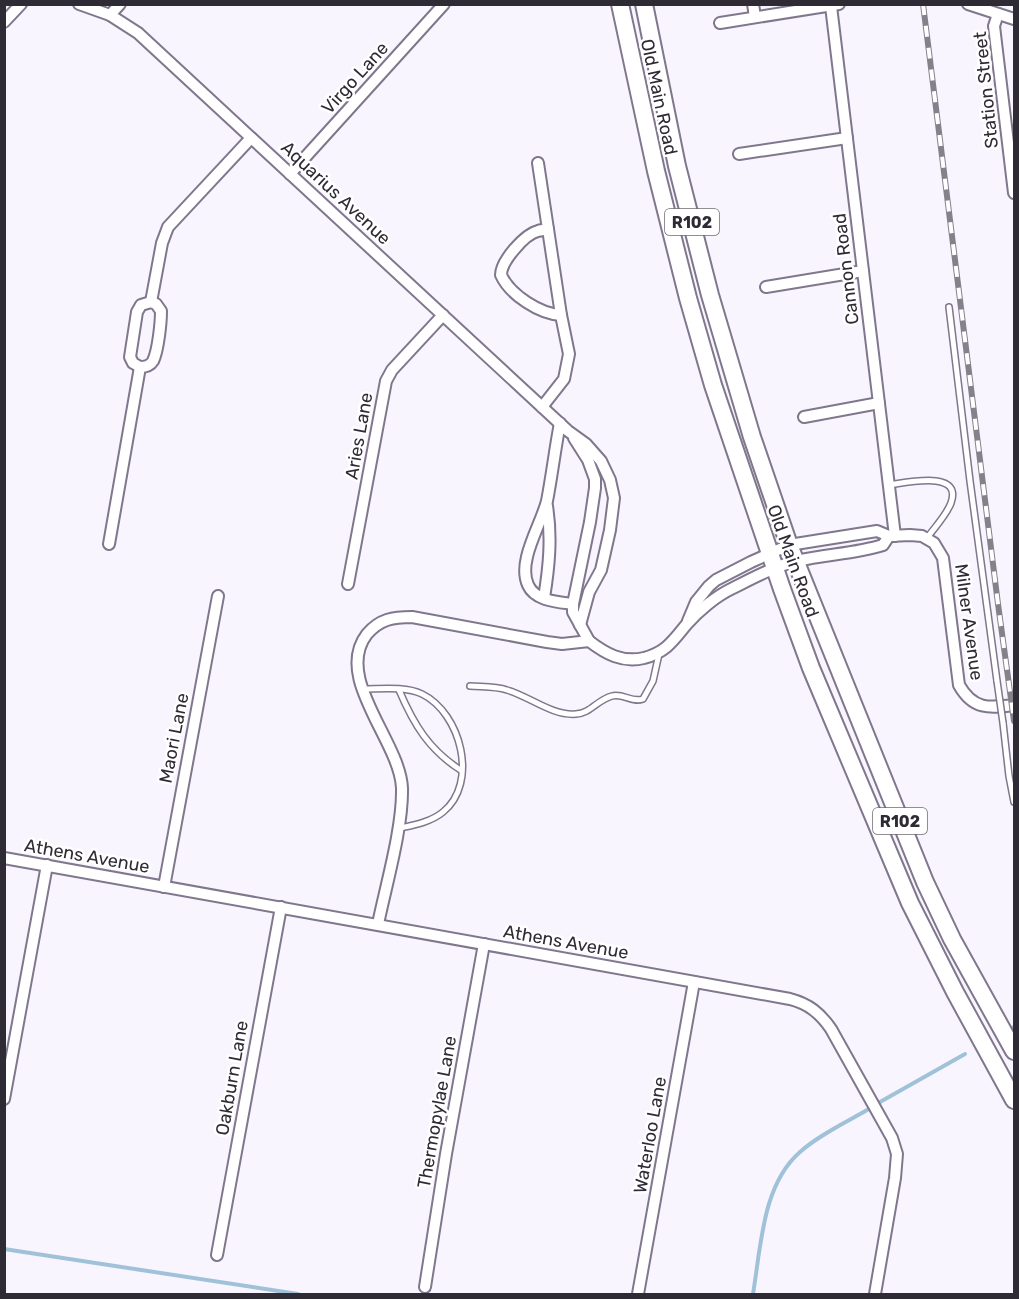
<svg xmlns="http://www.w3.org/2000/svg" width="1019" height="1299" viewBox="0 0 1019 1299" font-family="Rubik,sans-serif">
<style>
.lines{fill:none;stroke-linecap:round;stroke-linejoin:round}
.stream{stroke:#9fc2d9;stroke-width:4}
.lane-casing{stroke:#80778d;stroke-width:8}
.street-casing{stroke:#80778d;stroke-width:14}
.primary-casing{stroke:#80778d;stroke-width:20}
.lane{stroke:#fff;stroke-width:5}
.street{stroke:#fff;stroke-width:10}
.primary{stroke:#fff;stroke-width:16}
.rail-casing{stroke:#85818b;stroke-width:6}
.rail{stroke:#fff;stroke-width:4;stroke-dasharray:11;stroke-linecap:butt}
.lane-bridge-casing{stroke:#80778d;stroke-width:8;stroke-linecap:butt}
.lane-bridge{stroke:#fff;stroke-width:5}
.labels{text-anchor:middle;stroke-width:5;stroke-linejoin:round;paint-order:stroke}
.shield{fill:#fff;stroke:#6d6b72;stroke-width:1.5}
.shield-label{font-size:16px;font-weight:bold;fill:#2f2b35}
.street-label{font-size:18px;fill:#2f2b35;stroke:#fff}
</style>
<rect width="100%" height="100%" fill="#f9f5ff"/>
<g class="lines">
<g class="stream">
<polyline points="1012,1028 1014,1027"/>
<polyline points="880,1102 965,1054"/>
<polyline points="4,1249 298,1294"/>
<path d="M753 1294C761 1247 762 1185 800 1152 819 1135 845 1123 867 1110"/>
</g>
<g class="lane-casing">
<g id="lane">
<polyline points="949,307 970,481 997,681"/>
<path d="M888 485C905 483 963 469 951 503 946 516 934 528 927 538"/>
<path d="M470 686C482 687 495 686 507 690 529 696 552 716 576 714 591 713 597 700 612 696 623 693 632 703 643 699L653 681 659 654"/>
<path d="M363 689C381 689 405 686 422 694 461 713 479 783 443 812 431 822 414 825 400 828"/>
<path d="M399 690C414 725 429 750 462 771"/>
<polyline points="1003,723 1009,776 1014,802"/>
</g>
</g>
<g class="street-casing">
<g id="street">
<polyline points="79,4 110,15 138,33 568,431 586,444 601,461 610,480 614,498 610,530 601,570 589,592 580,625"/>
<polyline points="753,4 755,17"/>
<polyline points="968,4 1014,19"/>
<polyline points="831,6 895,536"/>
<polyline points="998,14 994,26 1014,193"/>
<polyline points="110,15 120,4"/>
<polyline points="4,22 21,4"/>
<polyline points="720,23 839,4"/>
<polyline points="739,154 847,138"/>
<polyline points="538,163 561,315 569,354 564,379 542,407"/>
<polyline points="290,174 444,4"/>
<path d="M548 229C545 230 541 230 538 231 525 234 501 261 501 275 510 295 540 314 561 315"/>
<polyline points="766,287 863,271"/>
<polyline points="151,302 162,243 168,227 251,138"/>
<path d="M151 302 156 304 161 311C161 323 158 351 153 361 150 366 145 367 140 367L133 363 130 357 137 312 141 305Z"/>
<polyline points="804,417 879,403"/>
<path d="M560 423C555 449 552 475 547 501 541 525 517 561 528 585 535 601 558 602 573 604"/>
<polyline points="574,438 588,460 595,479 595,488 590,522 573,604 573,612 589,641"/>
<polyline points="109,544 140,367"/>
<polyline points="348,584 386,381 392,370 443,315"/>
<path d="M544 598C549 567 552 538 547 506"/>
<path d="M688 621 696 602 709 586 716 580 751 562 789 545 877 531 889 536 910 535 922 536 934 543 943 558 959 685C973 710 989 708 1014 705"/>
<path d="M4 858 790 999C809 1004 820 1013 831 1029L892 1138 897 1154 895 1178 875 1294"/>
<polyline points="164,887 218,596"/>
<path d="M378 924C386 885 403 827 402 788 400 741 333 678 367 634 380 619 393 617 412 617L547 642 562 644 589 641C606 654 622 663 644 658 666 652 673 641 686 625 698 611 716 596 733 588 753 578 775 566 797 561 825 554 855 554 883 545L889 536"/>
<polyline points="4,1099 47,865"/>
<polyline points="217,1255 281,907"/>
<polyline points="425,1287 446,1154 484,944"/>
<polyline points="638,1294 694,982"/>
</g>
</g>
<g class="primary-casing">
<g id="primary">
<polyline points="620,4 656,171 688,298 713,385 782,589 811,668 910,903 955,992 1014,1100"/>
<polyline points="644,4 677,166 710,295 752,437 789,545 925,882 952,939 1014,1051"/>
</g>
</g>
<use href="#lane" class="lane"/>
<use href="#street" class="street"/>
<use href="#primary" class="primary"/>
<g class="rail-casing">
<polyline id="rail" points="923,4 998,604 1014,721"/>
</g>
<use href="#rail" class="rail"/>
<g class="lane-bridge-casing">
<polyline id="lane-bridge" points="997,681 1003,723"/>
</g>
<use href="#lane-bridge" class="lane-bridge"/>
</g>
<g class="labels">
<g class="shield">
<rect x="665" y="209" width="54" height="26" rx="4.5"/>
<rect x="873" y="808" width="54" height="26" rx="4.5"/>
</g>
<g class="shield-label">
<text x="692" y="228">R102</text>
<text x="900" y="827">R102</text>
</g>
<g class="street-label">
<text transform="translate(355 78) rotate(-48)" y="6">Virgo Lane</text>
<text transform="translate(986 90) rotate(-96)" y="6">Station Street</text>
<text transform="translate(659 97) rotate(78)" y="6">Old Main Road</text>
<text transform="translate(336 193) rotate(43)" y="6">Aquarius Avenue</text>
<text transform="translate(846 269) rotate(-97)" y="6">Cannon Road</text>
<text transform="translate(359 436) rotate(-80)" y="6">Aries Lane</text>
<text transform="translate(793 561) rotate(70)" y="6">Old Main Road</text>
<text transform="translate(969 622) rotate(82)" y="6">Milner Avenue</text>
<text transform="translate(174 738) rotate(-79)" y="6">Maori Lane</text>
<text transform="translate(87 856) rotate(10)" y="6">Athens Avenue</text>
<text transform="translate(566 942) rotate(10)" y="6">Athens Avenue</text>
<text transform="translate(232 1078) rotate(-80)" y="6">Oakburn Lane</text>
<text transform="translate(437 1112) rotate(-80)" y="6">Thermopylae Lane</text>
<text transform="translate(650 1135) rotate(-80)" y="6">Waterloo Lane</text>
</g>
</g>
<rect width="1019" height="1299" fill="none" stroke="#2f2b35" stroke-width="12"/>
</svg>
